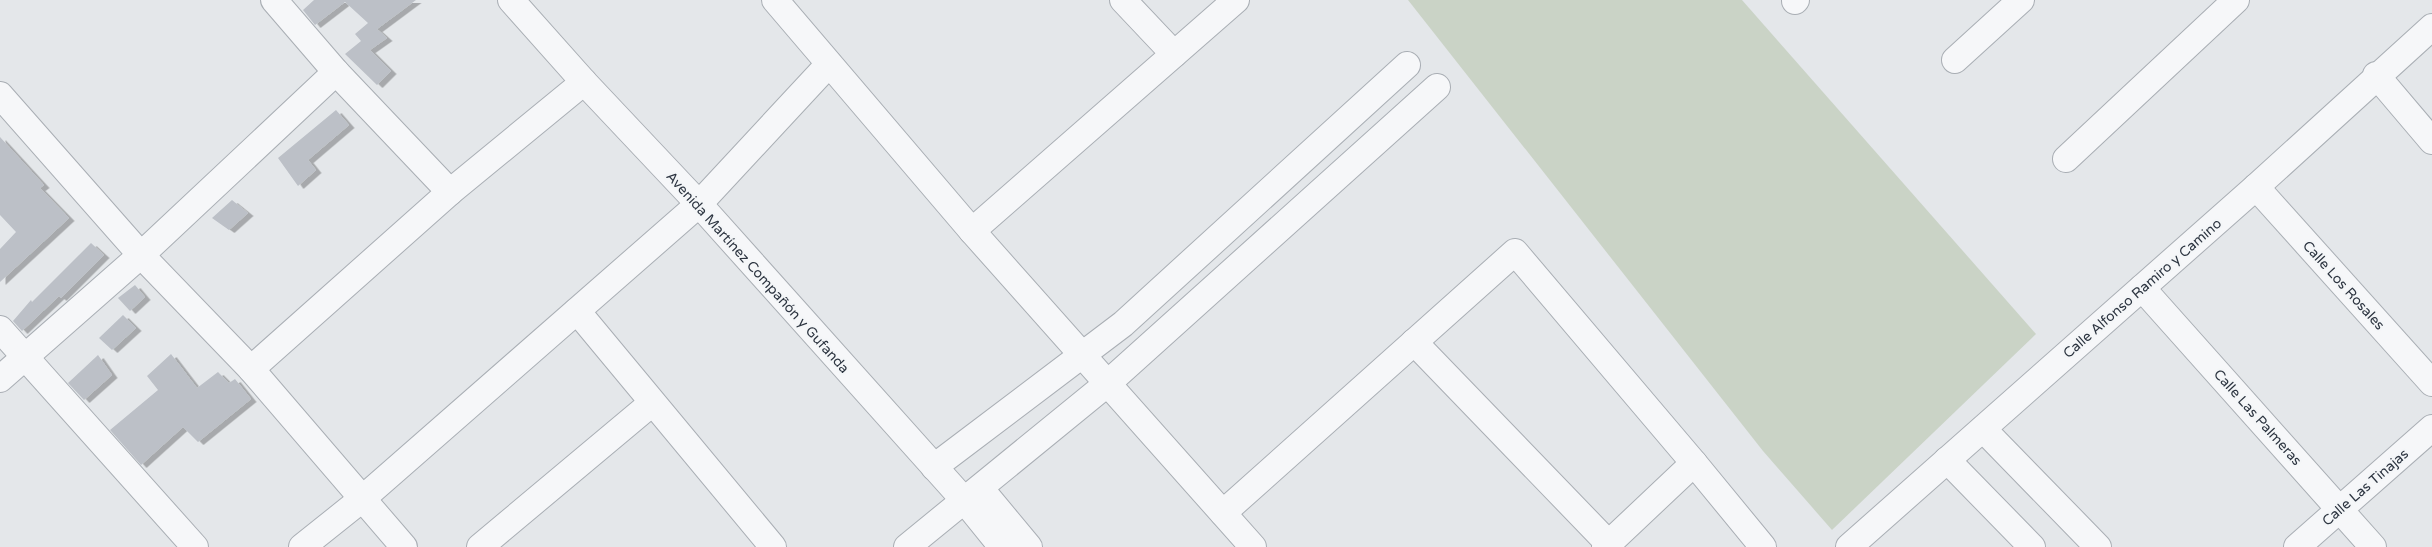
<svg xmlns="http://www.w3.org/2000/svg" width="2432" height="547" viewBox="0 0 2432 547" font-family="'Varela Round',sans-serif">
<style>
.green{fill:#cad3c6}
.building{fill:#bcc0c7;filter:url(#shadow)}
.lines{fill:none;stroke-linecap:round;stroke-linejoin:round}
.minor-casing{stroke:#a9aeb4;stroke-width:28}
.minor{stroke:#f6f7f9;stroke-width:26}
.labels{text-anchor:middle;stroke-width:4.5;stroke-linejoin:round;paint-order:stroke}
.street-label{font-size:14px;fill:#2d3541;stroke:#f4f6f8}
</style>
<defs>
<filter id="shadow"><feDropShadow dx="5.5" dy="3" stdDeviation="0" flood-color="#0004"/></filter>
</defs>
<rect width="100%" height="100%" fill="#e4e7ea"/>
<polygon class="green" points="1408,0 1742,0 2036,334 1832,530 1763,451"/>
<g class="building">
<polygon points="314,0 416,0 377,29 387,38 370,50 391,71 377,85 345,54 361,41 355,34 368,23 345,2 315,25 303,10"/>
<polygon points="336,110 349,125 308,160 316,170 298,186 278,158"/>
<polygon points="0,137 44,185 40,188 69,218 0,282 0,249 16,232 0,215"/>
<polygon points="232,200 248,213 229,230 212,218"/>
<polygon points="91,243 104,255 61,298 59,296 22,331 13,321 31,300 32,302"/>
<polygon points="135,285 145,297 130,311 118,298"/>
<polygon points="123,315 136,328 112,350 99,338"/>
<polygon points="171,354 197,388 218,372 229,383 235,379 251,399 198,442 183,427 141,465 110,430 158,390 147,376"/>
<polygon points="98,355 112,375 84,400 68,383"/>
</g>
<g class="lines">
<g class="minor-casing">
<g id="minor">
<polyline points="274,0 336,72 450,192"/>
<polyline points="511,0 584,82 699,204 964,500 1002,547"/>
<polyline points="775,0 972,231 1253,547"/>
<polyline points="1123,0 1174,54"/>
<polyline points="1795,1 1796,0"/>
<polyline points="1955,60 2021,0"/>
<polyline points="2376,75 2432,141"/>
<polyline points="0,95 141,255 251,369 404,547"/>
<polyline points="2066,159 2236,0"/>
<polyline points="2256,187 2432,383"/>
<polyline points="972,231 1236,0"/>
<polyline points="2142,288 2373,547"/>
<polyline points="577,311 773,547"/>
<polyline points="0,329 195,547"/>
<polyline points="1414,342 1609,544"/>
<polyline points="251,369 450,192 584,82"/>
<polyline points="0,379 141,255 336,72"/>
<polyline points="1983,429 2098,547"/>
<polyline points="1947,460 2032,547"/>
<polyline points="934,467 1123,324 1407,65"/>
<polyline points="980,488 1029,547"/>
<polyline points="1223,513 1515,252 1694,463 1763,547"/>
<polyline points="302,547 362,499 699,204 829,64"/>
<polyline points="480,547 652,403"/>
<polyline points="907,547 1108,383 1437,87"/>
<polyline points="1605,547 1694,463"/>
<polyline points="1849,547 2256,187 2432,27"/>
<polyline points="2297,547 2432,428"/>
</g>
</g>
<use href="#minor" class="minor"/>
</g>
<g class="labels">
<g class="street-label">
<text transform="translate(758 272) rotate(48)" y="5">Avenida Martínez Compañón y Gufanda</text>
<text transform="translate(2344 285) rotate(48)" y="5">Calle Los Rosales</text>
<text transform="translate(2142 288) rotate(-41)" y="5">Calle Alfonso Ramiro y Camino</text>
<text transform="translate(2258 417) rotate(48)" y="5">Calle Las Palmeras</text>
<text transform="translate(2365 487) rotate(-41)" y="5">Calle Las Tinajas</text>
</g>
</g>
</svg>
